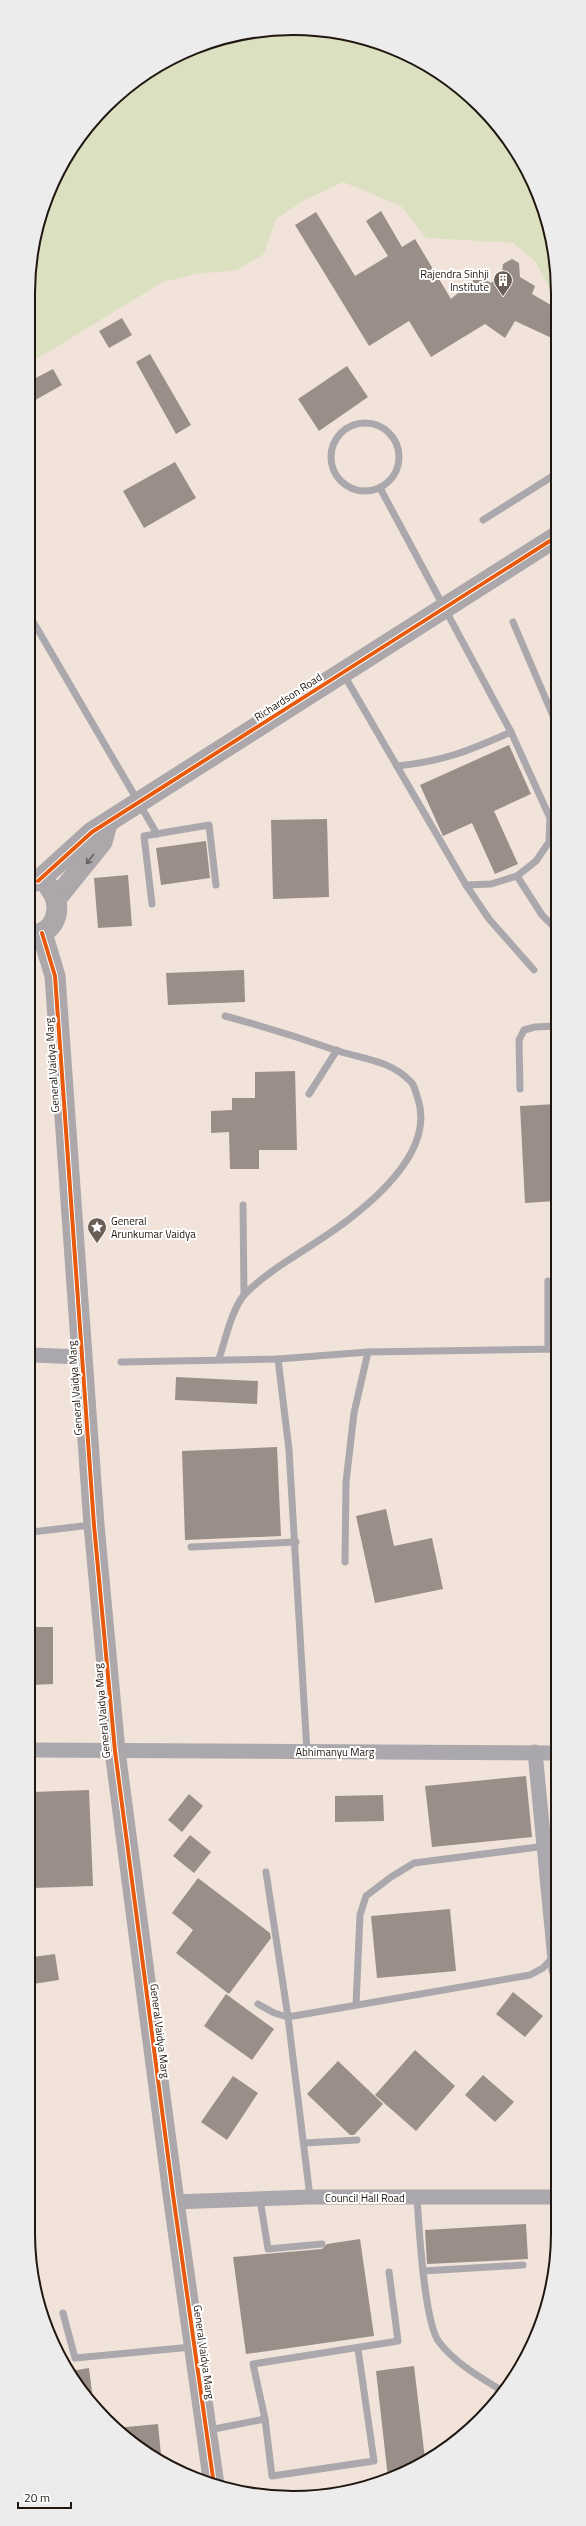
<svg xmlns="http://www.w3.org/2000/svg" width="586" height="2526" viewBox="0 0 586 2526" font-family="'Titillium Web',sans-serif">
<style>
.green{fill:#dbe1c0}
.building{fill:#998e88}
.lines{fill:none;stroke-linecap:round;stroke-linejoin:round}
.lane{stroke:#aaa8ac;stroke-width:7}
.street{stroke:#aaa8ac;stroke-width:15}
.secondary{stroke:#aba7aa;stroke-width:21}
.cycleway-casing{stroke:#fff;stroke-width:6}
.cycleway{stroke:#e8590c;stroke-width:4}
.oneway{stroke:#665f5d}
.labels{text-anchor:middle;stroke-width:4;stroke-linejoin:round;paint-order:stroke}
.poi-label{font-size:11px;fill:#201710;stroke:#fff;text-anchor:end}
.street-label{font-size:11px;fill:#201710;stroke:#fff}
.rim{fill:none;stroke:#201710;stroke-width:2}
</style>
<rect width="100%" height="100%" fill="#f2e3da"/>
<path class="green" d="M276 29 328 30 410 55 481 106 531 176 556 259V301L535 261 513 243 426 238 401 206 343 182 301 202 276 219 264 254 237 270 196 274 163 282 30 363C30 339 30 315 30 291 30 280 29 268 30 258 42 174 99 90 177 55 209 40 241 34 276 29Z"/>
<g class="building">
<polygon points="381,211 402,247 415,239 451,299 478,276 491,283 502,273 503,264 512,259 519,263 520,277 535,286 532,294 556,308 556,340 515,321 505,338 485,324 431,357 409,321 369,346 295,225 316,212 355,276 388,256 366,221"/>
<polygon points="122,318 132,335 109,348 99,331"/>
<polygon points="150,354 191,425 176,434 136,362"/>
<polygon points="347,366 368,397 319,431 298,399"/>
<polygon points="53,369 62,385 30,403 30,381"/>
<polygon points="175,462 196,498 144,528 123,491"/>
<polygon points="509,745 531,794 494,811 518,864 495,874 472,823 443,836 420,785"/>
<polygon points="327,819 329,897 273,899 271,820"/>
<polygon points="206,841 210,878 161,885 156,848"/>
<polygon points="128,875 132,926 98,928 94,878"/>
<polygon points="244,970 245,1002 168,1005 166,973"/>
<polygon points="295,1071 297,1150 259,1150 259,1169 230,1169 229,1132 211,1133 211,1111 232,1110 232,1098 255,1098 255,1072"/>
<polygon points="556,1104 556,1201 525,1203 520,1106"/>
<polygon points="176,1377 258,1381 257,1404 175,1400"/>
<polygon points="277,1447 281,1536 185,1540 182,1451"/>
<polygon points="386,1509 394,1546 432,1538 443,1589 375,1603 356,1516"/>
<polygon points="32,1627 53,1627 53,1684 32,1685"/>
<polygon points="526,1776 532,1837 432,1847 425,1786"/>
<polygon points="89,1790 93,1886 33,1888 32,1792"/>
<polygon points="189,1794 203,1806 182,1832 168,1820"/>
<polygon points="383,1795 384,1821 335,1822 335,1796"/>
<polygon points="190,1835 211,1852 194,1873 173,1856"/>
<polygon points="198,1878 270,1933 271,1938 229,1994 176,1953 193,1930 172,1913"/>
<polygon points="450,1909 456,1971 377,1978 371,1916"/>
<polygon points="55,1954 59,1980 33,1984 33,1957"/>
<polygon points="513,1992 543,2016 525,2037 496,2014"/>
<polygon points="226,1994 274,2029 252,2060 204,2026"/>
<polygon points="415,2050 455,2086 416,2131 375,2095"/>
<polygon points="338,2061 383,2104 354,2135 350,2135 307,2094"/>
<polygon points="483,2075 514,2102 495,2122 465,2095"/>
<polygon points="233,2076 258,2093 227,2140 201,2122"/>
<polygon points="526,2224 528,2259 427,2264 425,2230"/>
<polygon points="360,2239 374,2336 246,2354 233,2257 322,2249 327,2244"/>
<polygon points="414,2366 425,2459 388,2478 376,2371"/>
<polygon points="89,2368 94,2408 71,2371"/>
<polygon points="158,2424 161,2455 152,2456 132,2443 116,2428"/>
</g>
<g class="lines">
<g class="lane">
<circle cx="365" cy="457" r="34"/>
<polyline points="380,488 511,732 550,818 549,842 536,861 517,876 491,884 466,885"/>
<polyline points="483,520 556,474"/>
<polyline points="31,618 157,834"/>
<polyline points="513,622 556,723"/>
<polyline points="344,675 466,885 489,919 534,970"/>
<path d="M397 766C444 761 469 751 511 732"/>
<polyline points="517,876 542,915 556,929"/>
<polyline points="152,904 144,836 209,825 216,885"/>
<polyline points="520,1089 519,1040 524,1030 535,1027 556,1026"/>
<polyline points="309,1094 337,1050"/>
<polyline points="243,1205 244,1295"/>
<polyline points="548,1281 548,1349"/>
<path d="M219 1359C225 1341 232 1308 245 1294 276 1263 319 1244 353 1216 386 1190 433 1146 418 1099 416 1094 415 1086 411 1082 391 1060 362 1059 335 1050 298 1037 262 1026 225 1016"/>
<polyline points="278,1359 289,1450 307,1752"/>
<polyline points="121,1362 278,1359 368,1352 556,1349"/>
<polyline points="32,1532 91,1525"/>
<polyline points="191,1547 296,1542"/>
<polyline points="345,1562 346,1482 354,1413 368,1352"/>
<polyline points="266,1872 288,2017 310,2197"/>
<polyline points="258,2004 274,2013 288,2017 530,1975 543,1968 553,1957"/>
<polyline points="356,2005 360,1915 366,1896 391,1877 414,1863 546,1846"/>
<polyline points="305,2143 357,2140"/>
<path d="M417 2198C419 2227 424 2322 439 2342 456 2364 480 2377 504 2392"/>
<polyline points="260,2199 268,2249 322,2244"/>
<polyline points="423,2271 523,2265"/>
<polyline points="63,2313 75,2358 192,2347"/>
<polyline points="358,2349 374,2461 272,2476 265,2419 253,2364 398,2341 389,2272"/>
<polyline points="209,2430 265,2419"/>
</g>
<g class="street">
<polyline points="32,1355 81,1357"/>
<polyline points="32,1750 556,1753"/>
<polyline points="535,1752 556,1970"/>
<polyline points="174,2202 310,2197 556,2197"/>
</g>
<g class="secondary">
<polyline points="38,881 92,832 556,537"/>
<polyline points="56,899 102,842 107,824"/>
<polyline points="42,933 55,976 94,1525 115,1751 174,2202 214,2485"/>
<path d="M31 935C57 934 64 905 49 887"/>
</g>
<g class="cycleway-casing">
<g id="cycleway">
<polyline points="38,881 92,832 556,537"/>
<polyline points="42,933 55,976 94,1525 115,1751 174,2202 214,2485"/>
</g>
</g>
<use href="#cycleway" class="cycleway"/>
</g>
<defs><path id="oneway-shaft" d="M-6 0H5M1.5-3L5.5 0L1.5 3" fill="none" stroke-width="1.6" stroke-linecap="round" stroke-linejoin="round"/></defs>
<use class="oneway" href="#oneway-shaft" transform="translate(90 859) rotate(127)"/>
<defs>
<g id="building-pin" transform="scale(1)"><path d="M0 17L-7.5 6A9.5 9.5 0 1 1 7.5 6Z" fill="#6a5e57" stroke="#fff"/><path d="M-4-6H4V6H1V3H-1V6H-4ZM-2.5-4.3h1.7v1.8h-1.7ZM.8-4.3h1.7v1.8H.8ZM-2.5-1h1.7V.8h-1.7ZM.8-1h1.7V.8H.8Z" fill="#fff"/></g>
<g id="sight-pin" transform="scale(1)"><path d="M0 17L-7.5 6A9.5 9.5 0 1 1 7.5 6Z" fill="#6a5e57" stroke="#fff"/><path d="M0-6L1.8-2.2L6-1.7L2.9 1.2L3.7 5.4L0 3.3L-3.7 5.4L-2.9 1.2L-6-1.7L-1.8-2.2Z" fill="#fff"/></g>
</defs>
<g fill-rule="evenodd">
<use href="#building-pin" x="503" y="280"/>
<use href="#sight-pin" x="97" y="1227"/>
</g>
<g class="labels">
<g class="poi-label">
<text x="489" y="278">Rajendra Sinhji<tspan x="489" dy="13">Institute</tspan></text>
<text x="111" y="1225" text-anchor="start">General<tspan x="111" dy="13">Arunkumar Vaidya</tspan></text>
</g>
<g class="street-label">
<text transform="translate(288 697) rotate(-33)" y="4">Richardson Road</text>
<text transform="translate(52 1065) rotate(-94)" y="4">General Vaidya Marg</text>
<text transform="translate(75 1388) rotate(-94)" y="4">General Vaidya Marg</text>
<text transform="translate(102 1711) rotate(-95)" y="4">General Vaidya Marg</text>
<text x="335" y="1756">Abhimanyu Marg</text>
<text transform="translate(160 2031) rotate(83)" y="4">General Vaidya Marg</text>
<text x="365" y="2202">Council Hall Road</text>
<text transform="translate(204 2352) rotate(82)" y="4">General Vaidya Marg</text>
</g>
</g>
<path d="M0 0H586V2526H0ZM293 35H293A258 258 0 0 1 551 293V2233A258 258 0 0 1 293 2491H293A258 258 0 0 1 35 2233V293A258 258 0 0 1 293 35Z" fill="#edecec" fill-rule="evenodd"/>
<path class="rim" d="M293 35H293A258 258 0 0 1 551 293V2233A258 258 0 0 1 293 2491H293A258 258 0 0 1 35 2233V293A258 258 0 0 1 293 35Z"/>
<path d="M18 2502v6h53v-6" fill="none" stroke="#201710" stroke-width="2"/>
<text x="24" y="2502" font-size="12" fill="#201710" stroke="#ffffff" stroke-width="3" paint-order="stroke">20 m</text>
</svg>
